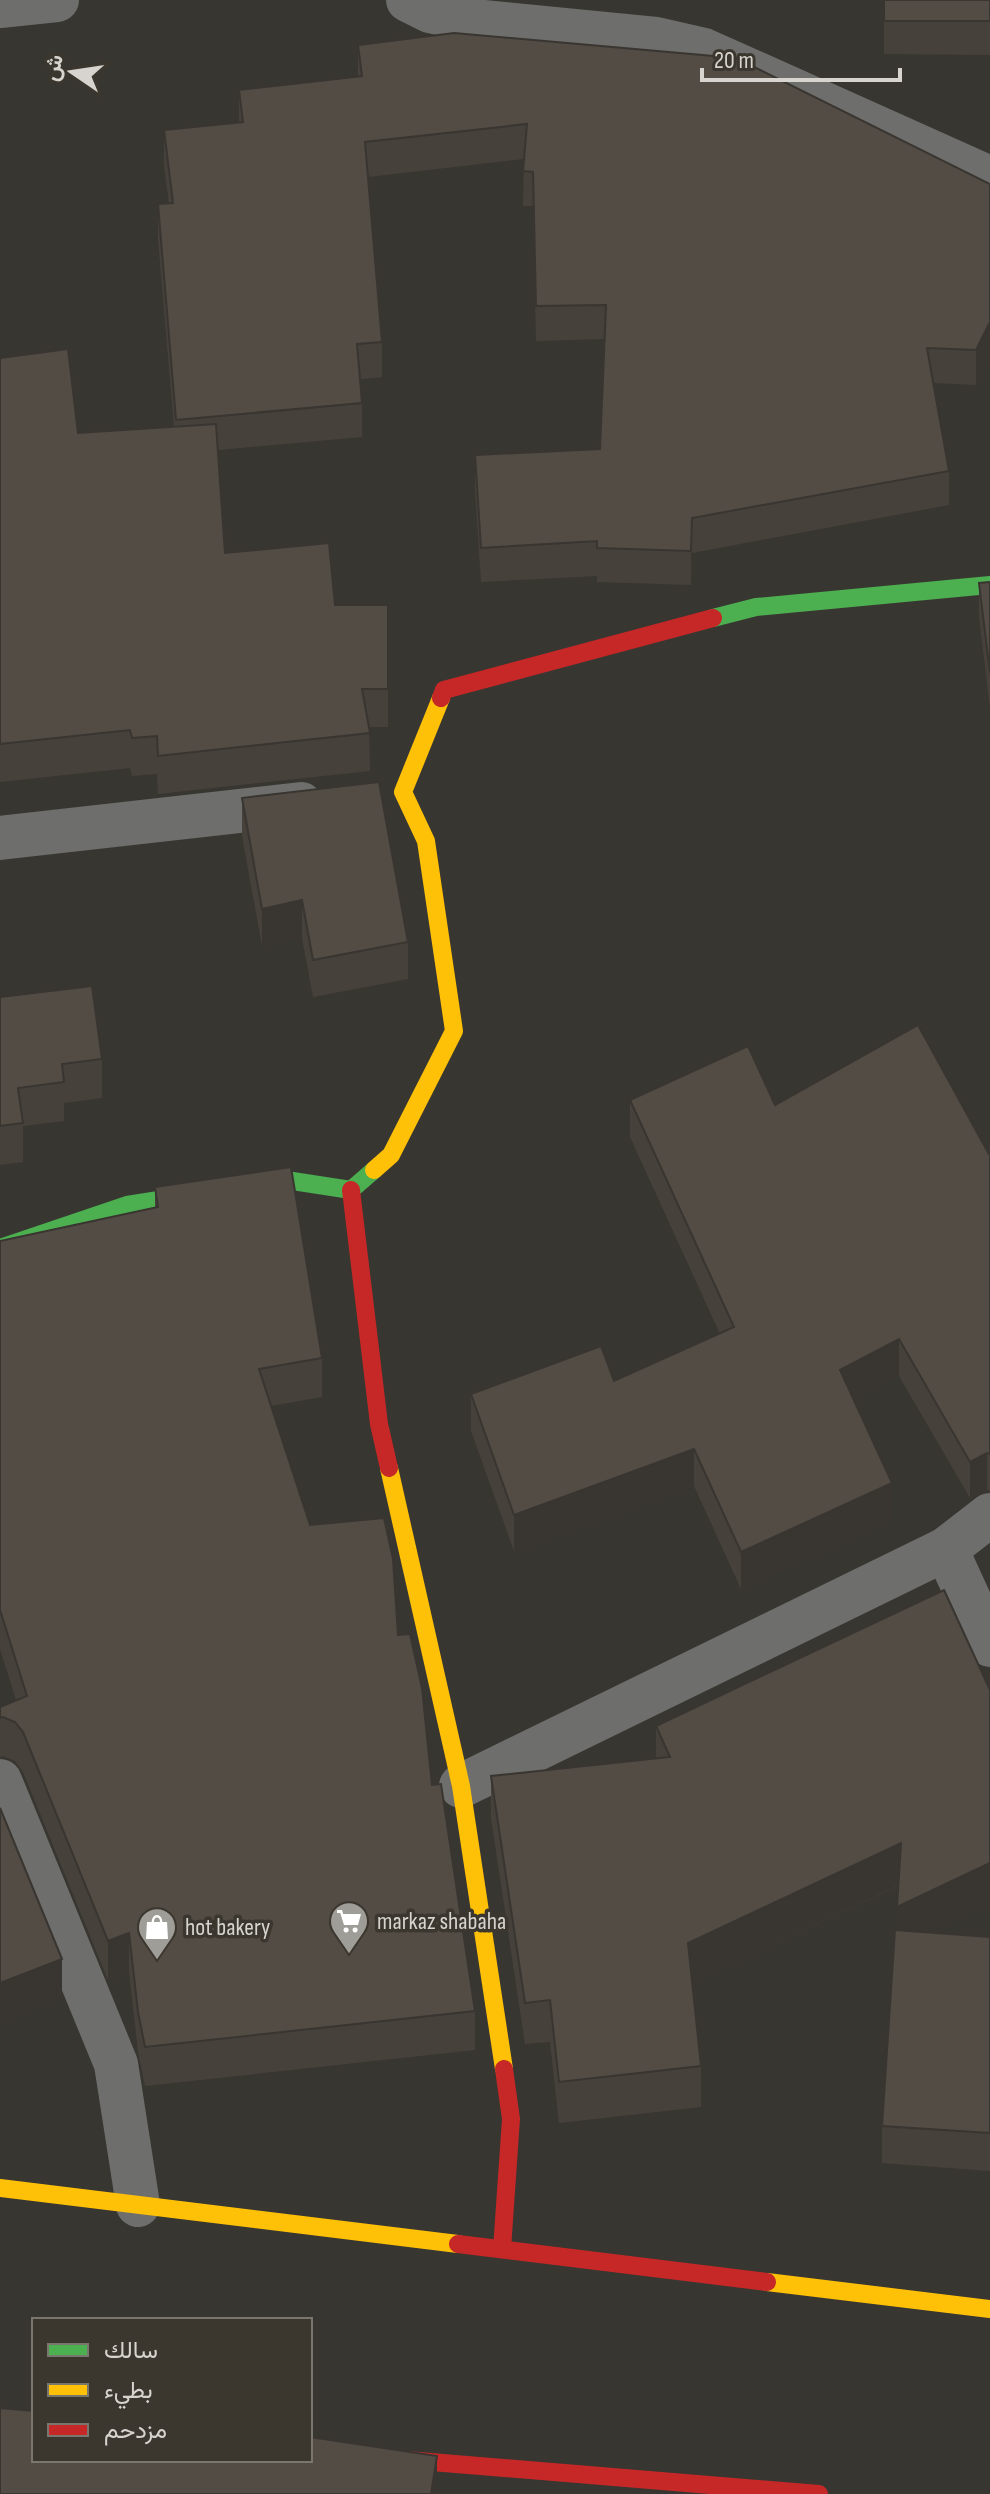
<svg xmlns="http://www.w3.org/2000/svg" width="990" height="2494" viewBox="0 0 990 2494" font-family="'Sofia Sans Condensed',Vazirmatn,sans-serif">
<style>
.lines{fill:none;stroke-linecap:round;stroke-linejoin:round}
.street{stroke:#6e6e6c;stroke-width:44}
.fast{stroke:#4caf50;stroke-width:18}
.slow{stroke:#ffc107;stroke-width:18}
.jam{stroke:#c62828;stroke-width:18}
.wall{fill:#47413b}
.shaded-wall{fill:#393530}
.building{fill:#524c45;stroke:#393530;stroke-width:2}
.labels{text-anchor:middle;stroke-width:7;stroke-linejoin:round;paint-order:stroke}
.poi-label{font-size:24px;fill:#d7d4cf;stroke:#3b372e;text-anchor:start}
</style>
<rect width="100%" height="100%" fill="#383631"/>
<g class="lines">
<g class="street">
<polyline points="408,0 430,11 474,21 656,39 704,50 990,178"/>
<polyline points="0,6 57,0"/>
<polyline points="0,838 301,804"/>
<polyline points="946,1549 990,1645"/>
<polyline points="0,1781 116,2064 138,2205"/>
<polyline points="461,1786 946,1549 990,1515"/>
</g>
<g class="fast">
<polyline points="713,618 756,607 990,585"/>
<polyline points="0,1248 127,1205 286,1180 351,1190 374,1170"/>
</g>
<g class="slow">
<polyline points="374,1170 391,1155 454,1031 426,841 403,792 441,698"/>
<polyline points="389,1468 461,1786 504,2069"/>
<polyline points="0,2188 458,2244"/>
<polyline points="767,2282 990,2309"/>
</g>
<g class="jam">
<polyline points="441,698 444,690 713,618"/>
<polyline points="351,1190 379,1424 389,1468"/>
<polyline points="458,2244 767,2282"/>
<polyline points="502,2249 511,2119 504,2069"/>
<polyline points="310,2452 819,2494"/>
</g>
</g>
<g class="wall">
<polygon points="884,0 990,0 990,55 884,54"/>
<polygon points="358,45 990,184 976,385 933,383 949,471 949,505 692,553 691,585 597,582 597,576 481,582 475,490 475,455 600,449 604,339 536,341 533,206 523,206 524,159 368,177 382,342 382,377 360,379 362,403 362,437 218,450 225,553 335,605 388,605 388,727 369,727 370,771 158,794 157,774 132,776 130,768 0,782 0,358 78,433 174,426 158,239 158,204 169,204 164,165 164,130 239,122 239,90 358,76"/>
<polygon points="990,582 990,707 979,617 979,583"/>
<polygon points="242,798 408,942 408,979 313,997 302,938 262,946 242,836"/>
<polygon points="0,997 102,1059 102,1098 64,1103 64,1121 23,1126 23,1162 0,1165"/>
<polygon points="630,1100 775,1105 990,1156 990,1491 987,1490 970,1498 899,1376 854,1399 892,1520 741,1589 694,1486 514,1551 471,1431 471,1394 614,1381 720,1334 630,1137"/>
<polygon points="155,1187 322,1358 322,1397 271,1406 310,1525 398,1635 432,1785 475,2011 475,2050 145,2086 138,2051 129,1972 108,1980 23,1772 15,1761 3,1756 0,1757 0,1707 16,1700 0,1649 0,1241 155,1208"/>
<polygon points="944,1590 929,1933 990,1937 990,2171 882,2163 882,2126 897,1930 898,1886 692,1983 701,2066 701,2107 559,2123 550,2042 525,2044 491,1818 491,1776 656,1759 656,1726"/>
</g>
<g class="shaded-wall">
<polygon points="990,322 990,356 976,385 976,350"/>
<polygon points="692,518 692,553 691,585 691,551"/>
<polygon points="302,900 302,938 262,946 262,909"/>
<polygon points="899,1339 899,1376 840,1407 840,1370"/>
<polygon points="694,1449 694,1486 514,1551 514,1515"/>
<polygon points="987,1453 987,1490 970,1498 970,1462"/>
<polygon points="892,1483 892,1520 741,1589 741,1552"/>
<polygon points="901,1843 901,1884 688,1985 688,1943"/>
<polygon points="990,1863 990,1904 897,1948 897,1907"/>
<polygon points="129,1933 129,1972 108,1980 108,1941"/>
<polygon points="62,1959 62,1998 0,2022 0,1983"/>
<polygon points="437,2456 437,2494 431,2494"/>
</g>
<g class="building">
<rect x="884" y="0" width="106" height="21"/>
<polygon points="454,33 736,58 990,184 990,322 976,350 927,348 949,471 692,518 691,551 597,548 597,541 481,548 475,455 600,449 606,305 536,306 533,172 523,171 527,124 365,142 382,342 357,344 362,403 176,420 158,204 173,203 164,130 243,122 239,90 362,76 358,45"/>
<polygon points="68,349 78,433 216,424 225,553 329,543 335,605 388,605 388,689 362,689 370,733 158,756 157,736 132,738 130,730 0,744 0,358"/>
<polygon points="990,582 990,673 979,583"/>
<polygon points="379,782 408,942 313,960 302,900 262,909 242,798"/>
<polygon points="92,986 102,1059 62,1064 64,1082 18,1088 23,1123 0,1126 0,997"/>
<polygon points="918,1025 990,1156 990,1454 987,1453 970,1462 899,1339 840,1370 892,1483 741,1552 694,1449 514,1515 471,1394 601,1346 614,1381 734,1327 630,1100 748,1046 775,1105"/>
<polygon points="291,1167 322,1358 259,1369 310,1525 384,1518 393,1559 398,1635 410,1634 422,1688 432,1785 441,1784 475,2011 145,2047 138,2012 129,1933 108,1941 23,1732 15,1722 3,1717 0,1718 0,1707 27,1696 0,1610 0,1241 158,1207 155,1187"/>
<polygon points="944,1590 990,1690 990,1863 897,1907 901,1843 688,1943 701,2066 559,2082 550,2000 525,2003 491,1776 670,1757 656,1726"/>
<polygon points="0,1808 62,1959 0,1983"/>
<polygon points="895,1930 990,1937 990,2133 882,2126"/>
<polygon points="0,2408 34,2411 34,2460 310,2460 310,2437 437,2456 431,2494 0,2494"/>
</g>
<defs>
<g id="supermarket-pin" transform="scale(2)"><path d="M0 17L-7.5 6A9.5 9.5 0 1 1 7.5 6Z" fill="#9f9d98" stroke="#3b372e"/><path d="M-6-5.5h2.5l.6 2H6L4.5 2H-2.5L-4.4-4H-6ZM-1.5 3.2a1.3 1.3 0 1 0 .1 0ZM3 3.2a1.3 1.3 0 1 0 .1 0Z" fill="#fff"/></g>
<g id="shop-pin" transform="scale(2)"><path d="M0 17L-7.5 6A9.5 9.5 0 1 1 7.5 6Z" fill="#9f9d98" stroke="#3b372e"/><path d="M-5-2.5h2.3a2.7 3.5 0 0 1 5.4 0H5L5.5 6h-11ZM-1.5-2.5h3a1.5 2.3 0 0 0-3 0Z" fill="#fff"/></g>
</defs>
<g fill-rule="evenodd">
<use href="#supermarket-pin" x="349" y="1921"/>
<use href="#shop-pin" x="157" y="1927"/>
</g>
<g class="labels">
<g class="poi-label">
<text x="377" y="1929">markaz shabaha</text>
<text x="185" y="1935">hot bakery</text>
</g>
</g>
<rect x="32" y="2318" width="280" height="144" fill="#3b372e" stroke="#79766e" stroke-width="2"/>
<rect x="48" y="2344" width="40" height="12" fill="#4caf50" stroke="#79766e" stroke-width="2"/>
<text x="104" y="2358" font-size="24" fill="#d7d4cf">سالك</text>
<rect x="48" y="2384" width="40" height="12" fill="#ffc107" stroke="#79766e" stroke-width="2"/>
<text x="104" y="2398" font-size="24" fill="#d7d4cf">بطيء</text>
<rect x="48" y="2424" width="40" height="12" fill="#c62828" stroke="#79766e" stroke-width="2"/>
<text x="104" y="2438" font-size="24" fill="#d7d4cf">مزدحم</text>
<g transform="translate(72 72) rotate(283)" stroke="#3b372e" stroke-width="6" paint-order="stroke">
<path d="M0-6L14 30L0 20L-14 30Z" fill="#d7d4cf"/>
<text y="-12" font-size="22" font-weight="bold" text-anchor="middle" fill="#d7d4cf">ش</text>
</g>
<path d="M702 68v12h198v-12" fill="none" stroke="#d7d4cf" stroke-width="4"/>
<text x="714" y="68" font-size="24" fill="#d7d4cf" stroke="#3b372e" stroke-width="6" paint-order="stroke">20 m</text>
</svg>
